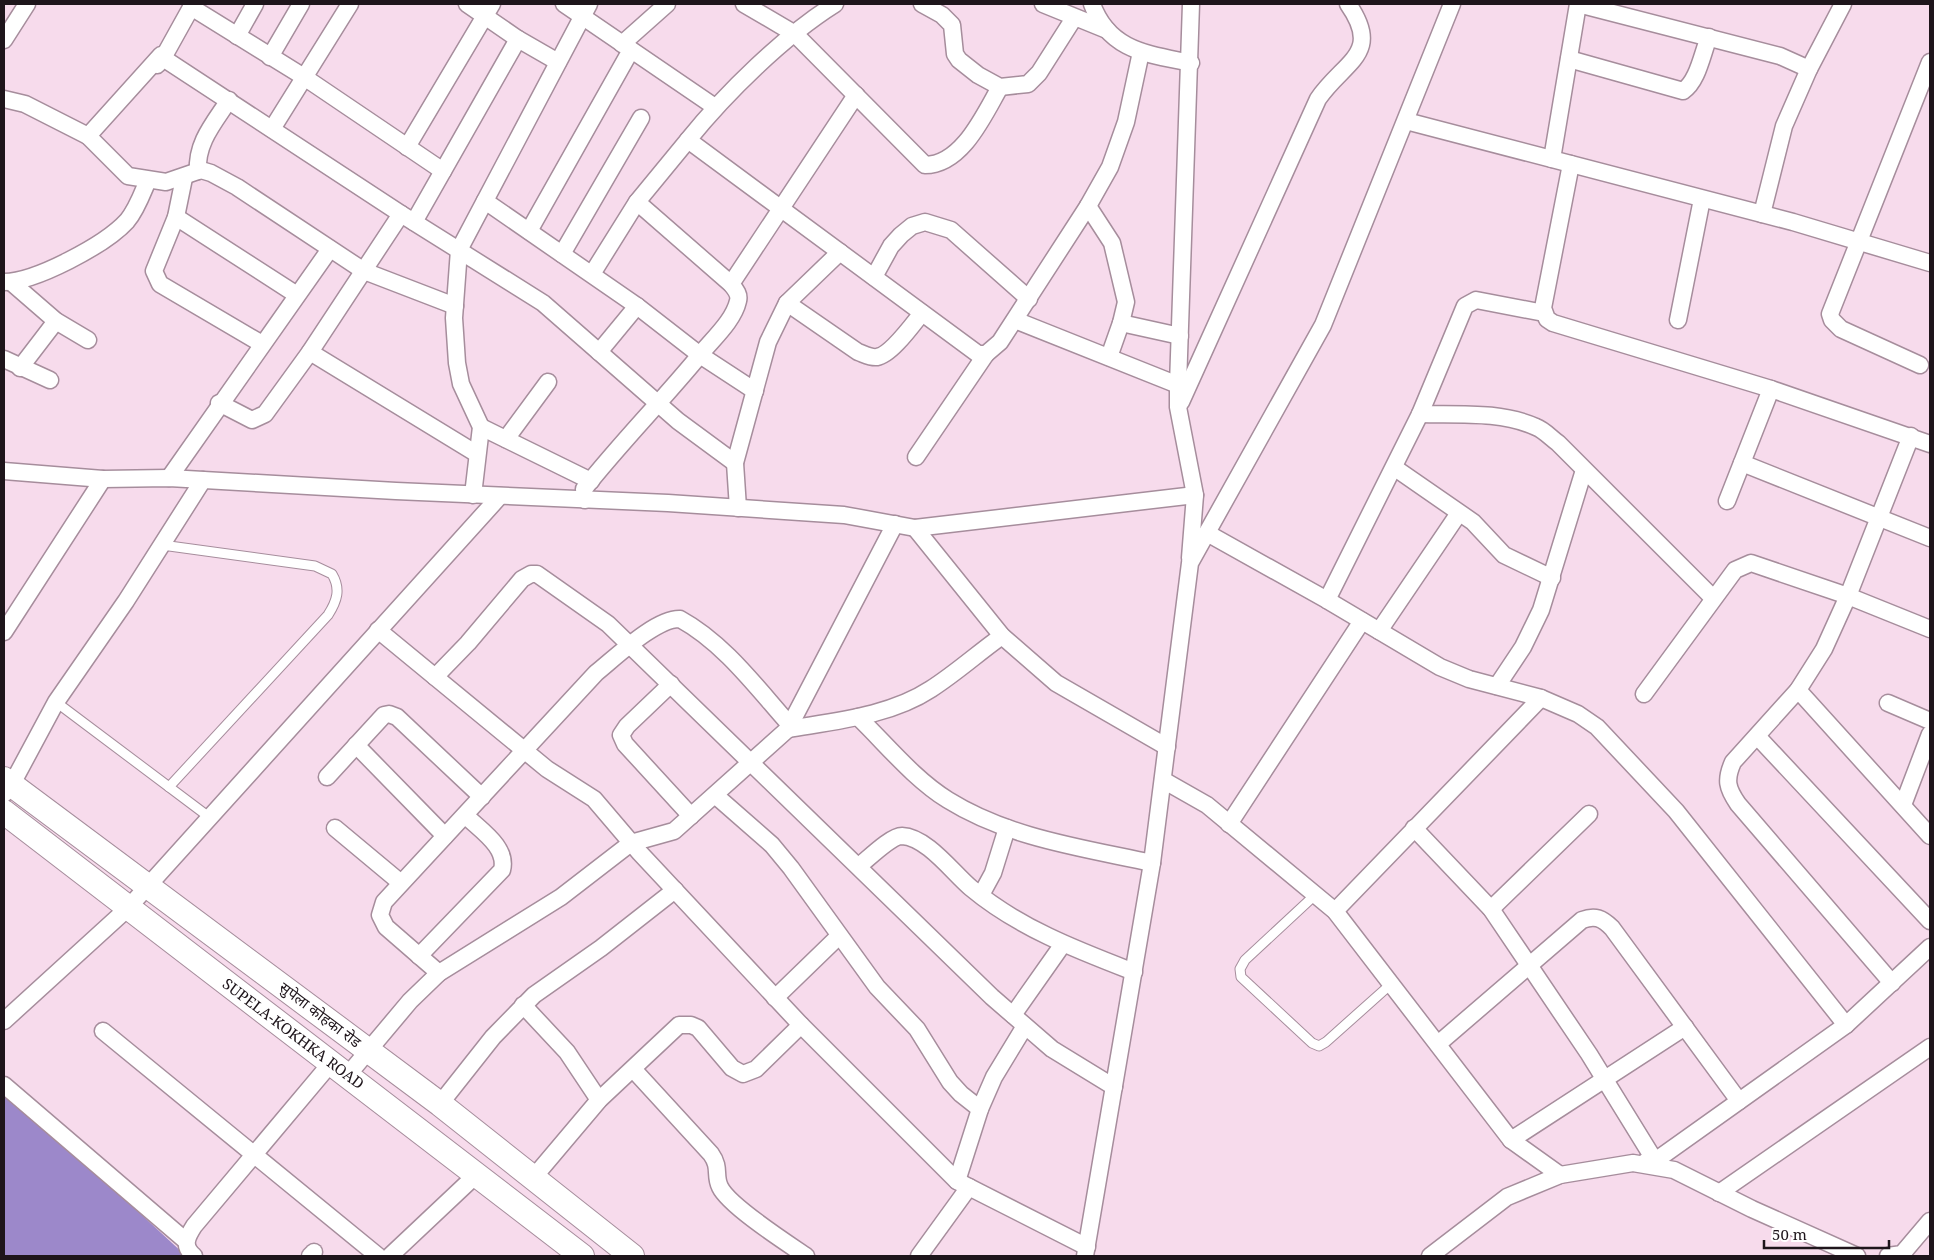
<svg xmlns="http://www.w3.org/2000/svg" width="1934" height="1260" viewBox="0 0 1934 1260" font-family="'Noto Serif','Noto Sans Devanagari',serif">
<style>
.water{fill:#9c88ca}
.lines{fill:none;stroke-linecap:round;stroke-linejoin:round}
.lane-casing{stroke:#a68d9c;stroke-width:11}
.street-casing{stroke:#a68d9c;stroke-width:19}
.secondary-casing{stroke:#a68d9c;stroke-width:26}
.lane{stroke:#fff;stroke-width:9}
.street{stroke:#fff;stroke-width:16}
.secondary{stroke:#fff;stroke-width:24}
.labels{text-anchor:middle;stroke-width:4.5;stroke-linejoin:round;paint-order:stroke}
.street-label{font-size:15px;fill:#1e151b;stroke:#fff}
</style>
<rect width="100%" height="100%" fill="#f7dbec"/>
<polygon class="water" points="4,1087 186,1256 4,1256"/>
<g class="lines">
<g class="lane-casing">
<g id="lane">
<path d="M162 545 315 566 332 574C341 589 337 601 328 615L169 787"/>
<polyline points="56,702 209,817"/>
<polyline points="1315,895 1245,960 1240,969 1241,977 1312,1043 1319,1046 1326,1042 1391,984"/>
</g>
</g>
<g class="street-casing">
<g id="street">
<polyline points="467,4 518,39 558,62"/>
<polyline points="564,4 715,107"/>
<path d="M744 4 795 34 925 165C962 165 984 115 1000 87"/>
<path d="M835 4C784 36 726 93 688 140L978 354H986L1000 342 1088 206 1110 167 1126 122 1141 52"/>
<polyline points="922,4 942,15 952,25 955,54 959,60 978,75 1000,87 1028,84 1039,73 1074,18"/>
<polyline points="1043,4 1107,30"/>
<path d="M1092 4C1109 51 1148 54 1191 63"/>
<polyline points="1578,4 1780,56 1809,69"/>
<polyline points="191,7 304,77 443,171"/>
<polyline points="237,36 255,4"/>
<polyline points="4,40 27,4"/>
<polyline points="622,44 667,4"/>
<polyline points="270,57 301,4"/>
<polyline points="163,58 401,214 543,303 678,421 735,463"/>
<path d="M1569 59 1683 91C1698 81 1702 54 1709 37"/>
<polyline points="157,65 163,58 193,4"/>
<polyline points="4,99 25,104 88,136 161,55"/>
<polyline points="1406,121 1793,222 1930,263"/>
<polyline points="272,129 350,4"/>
<polyline points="88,136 128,176 166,182 201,170 211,173 237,187 364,271 455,306"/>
<polyline points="407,147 492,4"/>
<polyline points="1552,159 1578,4"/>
<polyline points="1571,164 1543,308 1547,319 1553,323 1771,389 1930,444"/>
<path d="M198 171C196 143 214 123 229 100"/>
<polyline points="184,178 176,217 154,271 160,284 262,344"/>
<polyline points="485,201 637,306 700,355 755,391"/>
<polyline points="1088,206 1112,243 1126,302 1121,323 1109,357"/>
<polyline points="1762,214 1784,126 1809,69 1843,4"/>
<polyline points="176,217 297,295"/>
<polyline points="414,222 518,39"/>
<polyline points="529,231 631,50"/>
<polyline points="562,254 641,118"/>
<polyline points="592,274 637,202 688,140"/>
<polyline points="874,277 891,246 901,235 912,226 925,222 951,230 1029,299"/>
<path d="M4 282C35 282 105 245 127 221 137 209 142 194 148 180"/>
<polyline points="11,282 56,321 88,340"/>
<polyline points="731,284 856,95"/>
<path d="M787 303 858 352C864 354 871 358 877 357 891 355 913 324 922 313"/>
<polyline points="1015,320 1178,385"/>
<polyline points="1678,320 1702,199"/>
<polyline points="1121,323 1180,336"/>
<polyline points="310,352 477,454"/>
<polyline points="599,352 637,306"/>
<polyline points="4,359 50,380"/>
<polyline points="1920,365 1841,329 1832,320 1830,314 1930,62"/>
<polyline points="20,368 56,321"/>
<path d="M1181 402 1318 99C1344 61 1383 54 1348 4"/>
<polyline points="219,403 252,420 265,414 310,352 401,214"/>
<path d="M1420 414C1458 415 1501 411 1536 427 1544 430 1551 438 1558 443L1713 598"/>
<polyline points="481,427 591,481"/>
<polyline points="506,439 548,382"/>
<polyline points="916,457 986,354"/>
<polyline points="1742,463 1930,538"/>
<polyline points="1395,468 1473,522 1504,555 1552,578"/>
<polyline points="4,471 103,479 169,478 396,491 668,503 844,515 915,528 1195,495"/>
<polyline points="169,478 330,249"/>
<polyline points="473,495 481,427 461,384 457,363 454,318 459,250 589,4"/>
<path d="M585 500 584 489C622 441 665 398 704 350 716 336 734 319 738 301 740 294 735 289 731 284L637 202"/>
<polyline points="1727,501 1771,389"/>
<polyline points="738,508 735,463 768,342 787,303 840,252"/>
<polyline points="915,528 1002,636 1056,683 1167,747"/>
<polyline points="1207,533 1327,600 1440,667 1469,679 1541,698 1578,714 1597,727 1676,811 1846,1025"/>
<polyline points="1190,558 1195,495 1178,407 1178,385 1191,4"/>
<polyline points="1327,600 1420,414 1465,306 1476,300 1544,313"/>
<polyline points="378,630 547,769 594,799 640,853 801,1025 957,1181 1087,1247"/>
<polyline points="1379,631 1459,513"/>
<polyline points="4,632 103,479"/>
<polyline points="435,677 468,643 522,579 531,574 537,574 608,624 992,997 1052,1049 1114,1087"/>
<polyline points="671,684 627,726 621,735 625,744 691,816"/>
<polyline points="1497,686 1523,647 1541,610 1584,470"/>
<polyline points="1798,690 1930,836"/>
<polyline points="1644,694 1735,570 1751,563 1848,596 1930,629"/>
<polyline points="1888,703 1930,721"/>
<path d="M858 717C886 744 914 779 948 800 1009 838 1083 848 1152 863"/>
<path d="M788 729C835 721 890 716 931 689 956 673 978 653 1002 636"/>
<polyline points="1757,736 1930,921"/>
<polyline points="356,745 445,836"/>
<polyline points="327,777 384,715 389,714 397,717 482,797"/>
<polyline points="1163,780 1207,805 1335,911 1511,1140 1560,1175"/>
<polyline points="4,794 12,784 56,702 126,601 203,480"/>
<polyline points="715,795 772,845 791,868 877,987 917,1029 950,1082 961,1094 980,1109"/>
<polyline points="1903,805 1930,734"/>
<polyline points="1229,824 1362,621"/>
<polyline points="335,828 401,883"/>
<polyline points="1414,828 1491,909 1589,1054 1655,1161"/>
<path d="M859 866C869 858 891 836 902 836 927 837 953 873 971 888 1019 928 1077 950 1134 972"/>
<polyline points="981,895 993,873 1007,828"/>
<polyline points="1491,909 1589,814"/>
<polyline points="1335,911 1541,698"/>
<path d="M419 956 502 870C508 847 480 830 465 815"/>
<path d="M439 973 386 927 380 915 384 902 596 673C616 657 656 618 680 619 724 643 757 688 790 725"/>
<path d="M1892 983 1738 804C1727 788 1725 780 1733 762L1798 690 1824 649 1848 596 1911 436"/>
<polyline points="775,998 839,936"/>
<polyline points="523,1005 567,1052 599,1100"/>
<polyline points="1013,1015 1063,944"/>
<polyline points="4,1021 128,908 500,496"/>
<polyline points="103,1031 378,1256"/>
<path d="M1438 1044 1582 920C1595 915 1602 918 1612 928L1739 1101"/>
<path d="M633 1069 711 1154C721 1168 714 1175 720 1187 729 1206 787 1243 806 1256"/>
<polyline points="347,1076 410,1001 439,973 561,897 631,843 674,831 788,729 895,524"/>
<polyline points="4,1085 186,1241"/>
<polyline points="440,1104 493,1037 534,995 601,948 675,890"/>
<polyline points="1511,1140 1685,1027"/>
<polyline points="1645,1162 1655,1161 1846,1025 1930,947"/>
<polyline points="534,1177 599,1100 679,1025 691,1025 698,1028 732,1068 743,1074 756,1069 801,1025"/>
<polyline points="957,1181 980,1109 994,1077 1025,1026"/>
<polyline points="1719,1193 1930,1047"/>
<path d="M194 1256C182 1246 187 1237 194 1226L331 1063"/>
<polyline points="310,1256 314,1252"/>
<polyline points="390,1256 476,1175"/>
<polyline points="919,1256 969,1187"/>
<polyline points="1085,1256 1152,863 1190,563 1323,325 1452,4"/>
<polyline points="1430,1256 1507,1197 1560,1175 1633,1163 1674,1170 1752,1209 1857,1256"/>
<polyline points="1888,1256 1902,1254 1930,1221"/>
</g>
</g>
<g class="secondary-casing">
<g id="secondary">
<polyline points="4,779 440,1104 632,1256"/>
<polyline points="4,812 582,1256"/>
</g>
</g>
<use href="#lane" class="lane"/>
<use href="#street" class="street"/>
<use href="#secondary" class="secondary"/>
</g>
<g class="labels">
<g class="street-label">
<text transform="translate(320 1015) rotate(37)" y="5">सुपेला कोहका रोड</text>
<text transform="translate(293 1034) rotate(37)" y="5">SUPELA-KOKHKA ROAD</text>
</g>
</g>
<rect width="1934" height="1260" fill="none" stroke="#1e151b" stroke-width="10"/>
<path d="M1764 1240v8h125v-8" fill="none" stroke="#1e151b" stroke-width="2.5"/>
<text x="1772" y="1240" font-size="15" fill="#1e151b" stroke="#ffffff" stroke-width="4" paint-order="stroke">50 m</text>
</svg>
